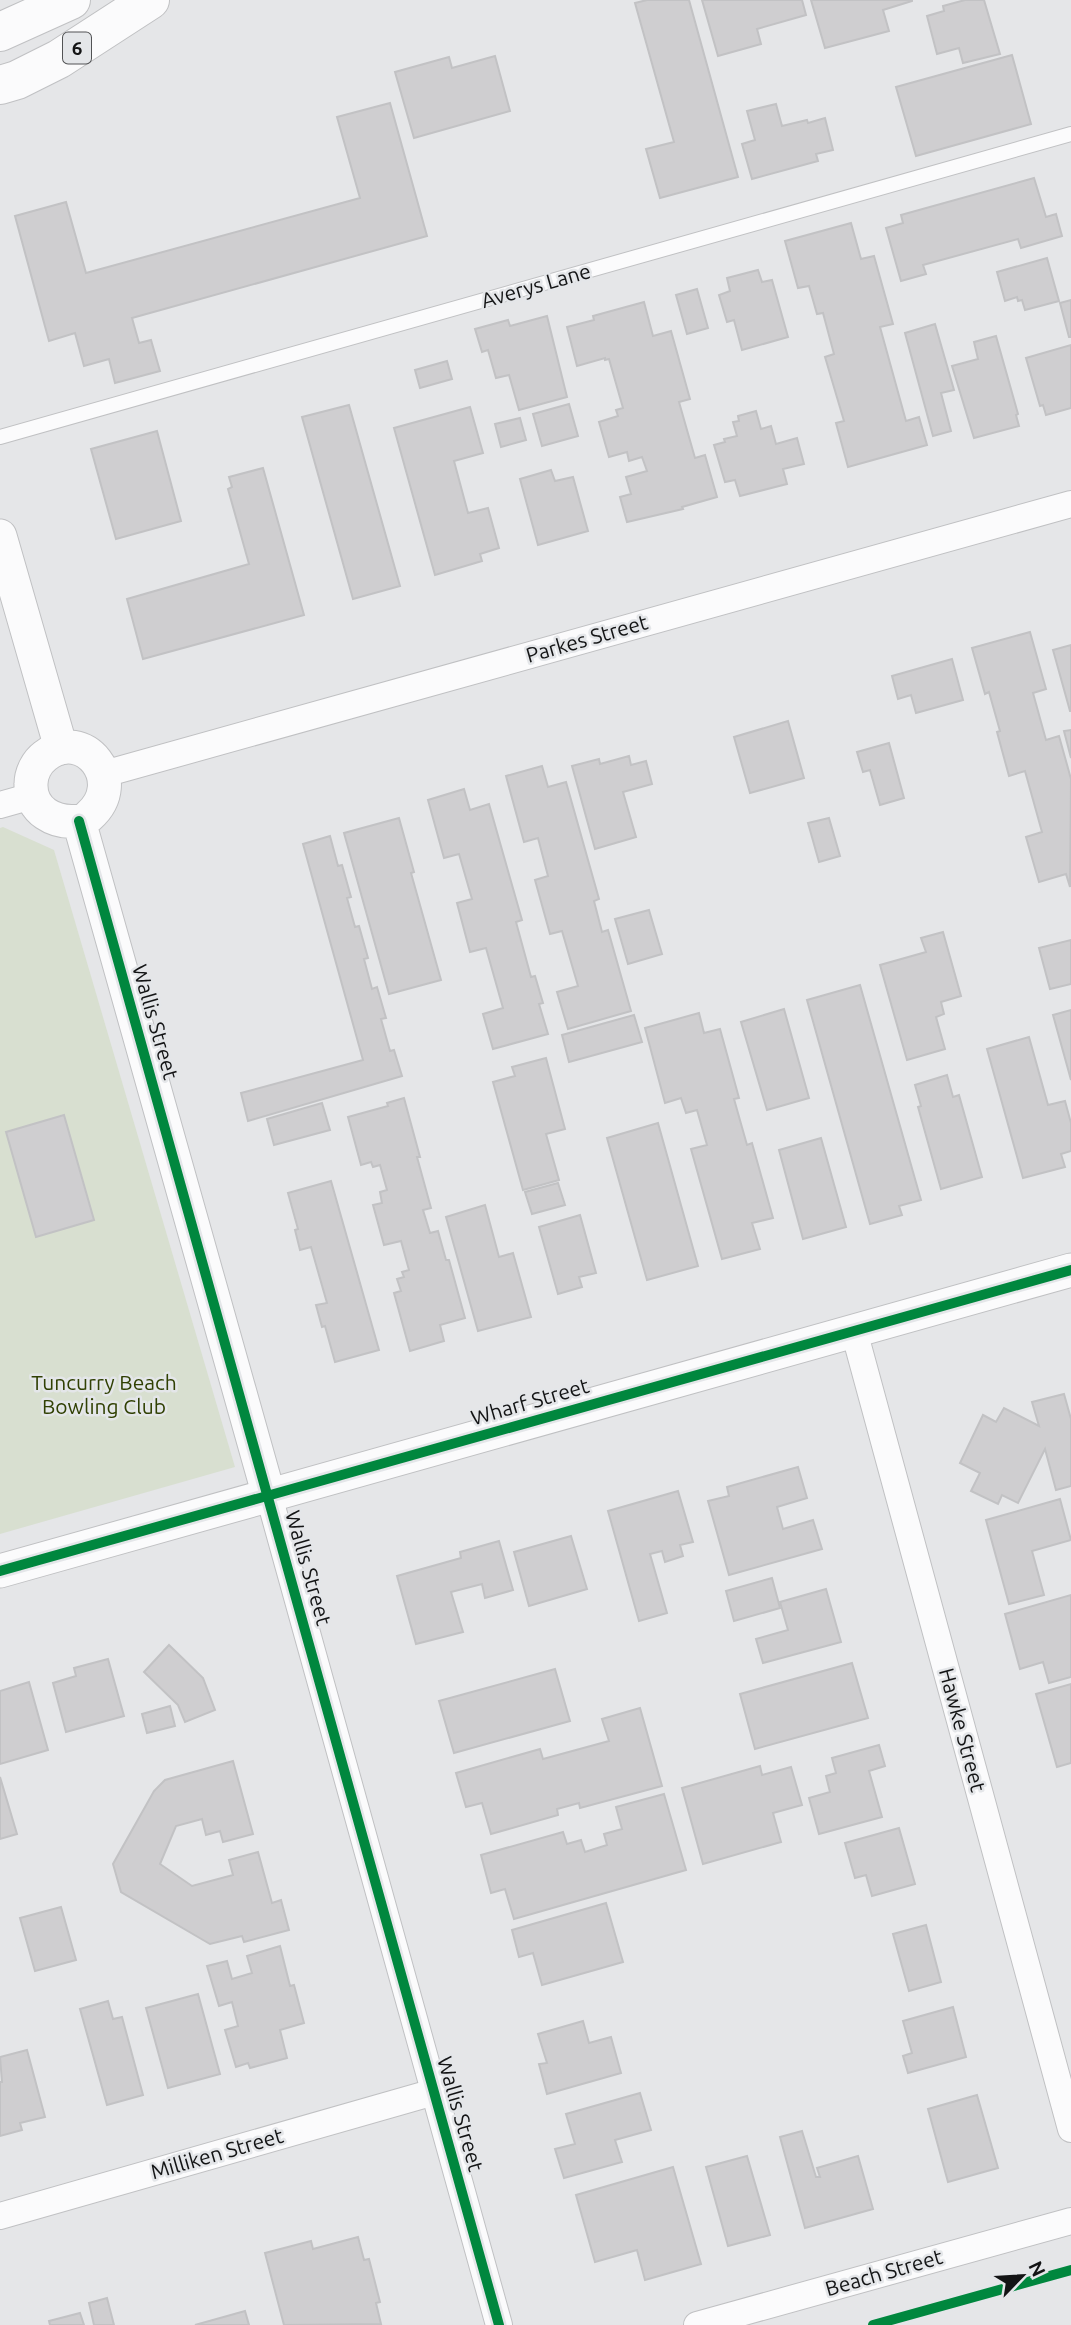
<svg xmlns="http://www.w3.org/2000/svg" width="1071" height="2325" viewBox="0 0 1071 2325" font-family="Ubuntu,sans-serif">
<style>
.green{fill:#d8dfd0}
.building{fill:#cfced0;stroke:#c2c2c4;stroke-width:2}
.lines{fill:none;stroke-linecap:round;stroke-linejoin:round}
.service-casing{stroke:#c0c1c3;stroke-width:16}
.minor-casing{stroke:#c0c1c3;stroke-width:28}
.tertiary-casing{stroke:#c0c1c3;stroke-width:35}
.primary-casing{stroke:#c0c1c3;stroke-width:40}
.service{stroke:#fbfbfc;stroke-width:14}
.minor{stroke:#fbfbfc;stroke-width:26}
.tertiary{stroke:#fbfbfc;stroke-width:33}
.primary{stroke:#fbfbfc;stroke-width:38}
.cycleway-casing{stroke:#e4e6e9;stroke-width:15}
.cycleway{stroke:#00873e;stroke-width:10}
.labels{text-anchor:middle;stroke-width:5;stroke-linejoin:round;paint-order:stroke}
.shield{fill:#e4e6e9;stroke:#525355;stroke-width:2}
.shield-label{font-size:19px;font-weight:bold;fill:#131415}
.street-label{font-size:21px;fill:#131415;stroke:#e4e6e9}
.park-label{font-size:21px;fill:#304003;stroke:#e4e6e9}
</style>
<rect width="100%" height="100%" fill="#e5e6e8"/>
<polygon class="green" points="3,827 54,850 235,1467 0,1534 0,828"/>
<g class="building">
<polygon points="647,0 689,0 738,177 660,198 646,149 674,142 635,3"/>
<polygon points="702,0 802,0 806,15 757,29 761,44 718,56"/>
<polygon points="811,0 912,0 912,1 883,10 889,31 825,48"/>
<polygon points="965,0 984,0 1000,54 963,63 959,48 937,54 927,16 944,11 943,6"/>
<polygon points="1012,55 1031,124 916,156 896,87"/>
<polygon points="495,56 510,111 414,138 395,72 449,57 452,68"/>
<polygon points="390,103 427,236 132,318 139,343 151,340 160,371 115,383 109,359 84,366 75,333 49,341 15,216 66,202 86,273 360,198 337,117"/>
<polygon points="776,104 782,126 807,120 808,123 825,118 833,150 816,154 818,161 752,179 742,144 755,140 747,111"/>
<polygon points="1034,178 1046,217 1056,214 1062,236 1021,248 1018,239 923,265 926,274 901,281 886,228 903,223 901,215"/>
<polygon points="851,223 861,259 874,256 893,324 880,327 906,421 919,417 927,445 848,467 836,423 844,421 825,357 834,354 823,313 817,314 809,286 798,288 785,241"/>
<polygon points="1047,258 1059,301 1025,310 1022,300 1018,301 1017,297 1005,301 997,272"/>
<polygon points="758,270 762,282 772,280 788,337 742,350 734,320 727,322 719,295 730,291 727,278"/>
<polygon points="697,289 708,328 687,334 676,295"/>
<polygon points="1071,300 1071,337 1069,337 1060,303"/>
<polygon points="644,302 653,336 671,331 690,399 679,402 695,458 705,455 717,497 682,507 683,509 627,522 620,497 631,494 626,477 647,471 642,457 629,461 627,452 609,457 599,422 618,416 616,410 623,408 609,359 605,360 605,358 577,366 567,327 594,320 593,316"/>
<polygon points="547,316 567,397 519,410 509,375 496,378 488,350 482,352 475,329 508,320 510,326"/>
<polygon points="935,324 954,390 941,393 951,431 933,436 905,333"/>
<polygon points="996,336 1018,414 1016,415 1019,426 974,438 952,366 978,359 974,342"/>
<polygon points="1071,345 1071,408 1046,415 1043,405 1040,406 1026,358"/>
<polygon points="447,361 452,379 420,388 415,370"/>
<polygon points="569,404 578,436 542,446 533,414"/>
<polygon points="349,405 400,586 353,599 302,417"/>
<polygon points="470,407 483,453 454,461 468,513 488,508 499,548 480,554 482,561 435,575 394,428"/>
<polygon points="756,411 761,429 771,426 776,444 797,438 804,464 783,469 787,484 740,496 735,480 725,482 714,445 725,442 724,439 737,436 733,422 739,421 738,416"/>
<polygon points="520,418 526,440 501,447 495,424"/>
<polygon points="157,431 181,521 116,539 91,449"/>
<polygon points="263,468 304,615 143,659 127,599 249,564 228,489 232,487 229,477"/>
<polygon points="551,470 555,481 573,477 588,531 538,545 520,479"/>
<polygon points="1030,632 1046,689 1033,693 1046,740 1059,736 1071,779 1070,887 1066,874 1039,882 1026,837 1042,832 1025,771 1009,776 997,732 1000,731 989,692 985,694 972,648"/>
<polygon points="1071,645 1071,711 1070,711 1053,650"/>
<polygon points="952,659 963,700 916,713 911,695 898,699 892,676"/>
<polygon points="788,721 804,778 750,793 734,737"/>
<polygon points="1071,730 1071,758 1064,731"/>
<polygon points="889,743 904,798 880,805 870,770 863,772 857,752"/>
<polygon points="629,756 631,765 646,761 652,784 623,792 636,837 595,849 572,766 599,759 600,764"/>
<polygon points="542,766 548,787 566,782 599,899 594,901 602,932 608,930 631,1011 568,1029 557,992 578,986 562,931 550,934 535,880 548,876 538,838 524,842 506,776"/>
<polygon points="464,789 470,810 489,804 522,920 516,922 531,977 535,976 543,1003 539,1004 548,1034 493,1049 483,1014 503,1008 486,948 470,952 457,903 472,899 459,854 444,858 428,800"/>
<polygon points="399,818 414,872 411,873 441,980 389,994 344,833"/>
<polygon points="829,818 840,856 819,862 808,823"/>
<polygon points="330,836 338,866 342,865 351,897 347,898 355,927 359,926 368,958 364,959 372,989 377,987 386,1018 381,1019 390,1051 394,1050 402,1076 248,1121 241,1093 363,1060 303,844"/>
<polygon points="649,910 662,954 628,964 615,919"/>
<polygon points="943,932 961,996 941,1002 944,1014 936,1017 945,1049 907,1060 880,965 926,952 921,938"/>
<polygon points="1071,940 1071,984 1050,989 1039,948"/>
<polygon points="860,985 921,1200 899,1206 902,1215 870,1224 807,1000"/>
<polygon points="784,1009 809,1098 767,1110 741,1022"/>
<polygon points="1071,1010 1071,1080 1053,1015"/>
<polygon points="699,1013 704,1033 720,1029 739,1098 734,1099 747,1145 752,1143 773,1218 752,1223 760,1249 722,1259 691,1149 707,1145 697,1110 686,1113 681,1098 665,1103 645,1028"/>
<polygon points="634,1015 642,1042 569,1062 562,1035"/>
<polygon points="1029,1037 1048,1105 1065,1101 1071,1123 1071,1151 1061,1154 1065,1167 1023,1178 987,1049"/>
<polygon points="546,1058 565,1129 546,1134 559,1180 523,1190 493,1082 515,1076 512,1067"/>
<polygon points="947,1075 953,1097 959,1095 982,1177 941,1189 918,1107 921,1106 915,1085"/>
<polygon points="404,1098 420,1157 417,1157 431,1208 423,1210 430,1233 438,1231 446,1260 449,1260 465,1318 440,1325 444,1341 410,1351 394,1293 401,1291 397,1279 404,1277 402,1272 409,1270 401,1241 384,1245 373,1205 382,1203 380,1192 387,1190 380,1165 373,1167 371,1162 361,1165 348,1117 388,1106 387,1103"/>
<polygon points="322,1103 330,1130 274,1145 267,1119"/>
<polygon points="64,1115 94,1220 36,1237 6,1132"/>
<polygon points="658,1123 698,1266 647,1280 607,1138"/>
<polygon points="821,1138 846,1227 803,1239 779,1150"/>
<polygon points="331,1181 379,1350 335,1362 325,1326 322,1327 316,1305 327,1303 311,1247 300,1250 295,1230 298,1229 288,1193"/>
<polygon points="558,1183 565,1205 532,1214 525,1192"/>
<polygon points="485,1205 499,1257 513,1253 531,1317 478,1331 446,1217"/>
<polygon points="580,1215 596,1273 579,1277 582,1287 558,1294 539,1227"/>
<polygon points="1064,1394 1071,1419 1071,1486 1056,1490 1045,1449 1018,1503 1002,1495 998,1504 971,1491 980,1473 960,1463 983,1415 996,1422 1004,1408 1039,1426 1032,1402"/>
<polygon points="798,1467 807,1498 777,1507 783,1529 813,1520 822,1549 729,1575 708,1501 729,1496 727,1487"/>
<polygon points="678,1491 693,1542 680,1545 683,1556 665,1562 662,1551 650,1554 667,1613 639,1621 608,1511"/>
<polygon points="1060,1499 1071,1540 1032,1551 1044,1595 1009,1604 986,1520"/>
<polygon points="571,1536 587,1589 529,1606 514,1552"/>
<polygon points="499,1541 513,1590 485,1598 482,1584 451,1592 463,1632 416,1644 397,1576 461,1558 460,1552"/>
<polygon points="772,1578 780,1608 734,1621 726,1591"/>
<polygon points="826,1589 841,1642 763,1663 756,1639 788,1630 780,1602"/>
<polygon points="1071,1595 1071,1677 1049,1683 1043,1662 1020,1669 1005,1614"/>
<polygon points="169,1645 203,1678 215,1710 185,1722 178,1705 144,1672"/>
<polygon points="108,1659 124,1716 66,1732 53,1683 76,1676 74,1668"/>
<polygon points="852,1663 868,1718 755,1749 740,1694"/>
<polygon points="555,1669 570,1721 454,1753 439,1701"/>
<polygon points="29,1682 48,1750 0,1764 0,1691"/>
<polygon points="1071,1684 1071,1763 1057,1767 1036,1694"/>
<polygon points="170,1706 175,1726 147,1733 142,1714"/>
<polygon points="640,1708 662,1786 580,1808 579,1803 557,1809 558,1815 491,1834 482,1803 466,1807 456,1773 540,1749 543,1759 609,1741 602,1719"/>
<polygon points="879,1745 885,1766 869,1771 882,1817 819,1834 809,1798 830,1792 826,1776 836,1773 832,1758"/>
<polygon points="233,1761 253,1834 223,1842 220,1831 206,1835 202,1819 176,1826 160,1864 192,1886 233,1875 229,1860 258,1852 272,1903 281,1900 289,1930 244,1942 242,1936 210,1944 121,1892 113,1864 154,1791 165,1780"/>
<polygon points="760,1766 762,1775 791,1767 802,1805 773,1813 781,1842 703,1864 682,1788"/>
<polygon points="0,1777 17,1834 0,1839"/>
<polygon points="664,1794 686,1870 514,1919 505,1889 491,1893 481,1855 563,1832 567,1844 581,1840 585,1852 607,1845 604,1834 622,1829 616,1807"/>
<polygon points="899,1828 915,1884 872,1896 866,1875 855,1878 845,1843"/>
<polygon points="606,1903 623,1962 542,1985 533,1953 519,1957 512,1930"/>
<polygon points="61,1907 76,1960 35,1971 20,1918"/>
<polygon points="926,1925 941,1982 909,1991 893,1934"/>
<polygon points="280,1946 290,1986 294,1985 304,2023 280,2030 287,2058 250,2068 248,2063 236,2067 225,2030 238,2026 232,2002 219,2006 207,1966 227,1961 232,1979 252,1973 247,1956"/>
<polygon points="198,1994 220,2074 168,2088 146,2008"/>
<polygon points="108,2001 113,2019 122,2017 143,2095 107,2105 80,2009"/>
<polygon points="953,2007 966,2057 908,2073 903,2056 912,2053 903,2021"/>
<polygon points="583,2021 589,2043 611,2037 621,2073 547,2094 539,2064 547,2063 538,2034"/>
<polygon points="27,2050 45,2117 20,2123 22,2130 0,2136 0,2082 2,2082 0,2057"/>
<polygon points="640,2093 651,2130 615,2140 622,2162 564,2178 555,2149 575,2144 566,2114"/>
<polygon points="977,2095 998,2168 948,2182 928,2109"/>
<polygon points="802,2131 816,2177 820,2177 817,2168 858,2156 873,2209 805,2228 780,2137"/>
<polygon points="747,2156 770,2235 728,2246 706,2167"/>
<polygon points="673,2167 701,2264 645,2280 637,2250 595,2262 576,2195"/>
<polygon points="358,2237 364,2260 369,2259 380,2302 376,2303 381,2324 284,2325 265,2253 311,2241 313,2249"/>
<polygon points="107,2298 114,2325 94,2325 89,2303"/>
<polygon points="245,2311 249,2325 195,2325"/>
<polygon points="80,2313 84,2325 50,2325 49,2321"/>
</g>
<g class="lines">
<g class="service-casing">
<polyline id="service" points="0,437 1071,134"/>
</g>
<g class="minor-casing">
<g id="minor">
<polyline points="104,774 1071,504"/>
<polyline points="0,805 32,796"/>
<polyline points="854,1331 1071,2129"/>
<polyline points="269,1496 499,2325"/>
<polyline points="0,2216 434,2092"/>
<polyline points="697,2325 1071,2221"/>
</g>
</g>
<g class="tertiary-casing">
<g id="tertiary">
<polyline points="0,536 61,748"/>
<path d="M89 816C129 781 83 725 45 756 37 762 31 773 31 784 30 811 55 824 79 821L269 1496"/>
<polyline points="0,1571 1071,1270"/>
</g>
</g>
<g class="primary-casing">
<g id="primary">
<polyline points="0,32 71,0"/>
<polyline points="0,85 17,80 59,59 150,0"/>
</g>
</g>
<use href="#service" class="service"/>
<use href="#minor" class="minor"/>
<use href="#tertiary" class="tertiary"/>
<use href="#primary" class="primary"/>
<g class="cycleway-casing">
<g id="cycleway">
<polyline points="79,821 499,2325"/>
<polyline points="0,1571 1071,1270"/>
<polyline points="873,2325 1071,2270"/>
</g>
</g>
<use href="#cycleway" class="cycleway"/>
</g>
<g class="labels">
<rect class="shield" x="63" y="32.5" width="28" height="31" rx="5"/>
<g class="shield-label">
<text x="77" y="55">6</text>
</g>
<g class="street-label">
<text transform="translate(536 286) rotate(-16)" y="7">Averys Lane</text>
<text transform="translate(587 639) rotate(-16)" y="7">Parkes Street</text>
<text transform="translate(155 1022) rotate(74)" y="7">Wallis Street</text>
<text transform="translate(530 1402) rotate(-16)" y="7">Wharf Street</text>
<text transform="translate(308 1568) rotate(74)" y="7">Wallis Street</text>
<text transform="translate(962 1730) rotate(75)" y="7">Hawke Street</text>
<text transform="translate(460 2114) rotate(74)" y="7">Wallis Street</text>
<text transform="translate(217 2154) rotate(-16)" y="7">Milliken Street</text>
<text transform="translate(884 2273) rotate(-16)" y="7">Beach Street</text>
</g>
<g class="park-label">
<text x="104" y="1390">Tuncurry Beach<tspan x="104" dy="24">Bowling Club</tspan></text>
</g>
</g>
<g transform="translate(1022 2276) rotate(65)" stroke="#e4e6e9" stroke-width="5" paint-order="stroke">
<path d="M0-5L12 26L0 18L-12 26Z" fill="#131415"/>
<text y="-10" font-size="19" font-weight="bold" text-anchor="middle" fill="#131415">N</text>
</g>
</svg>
